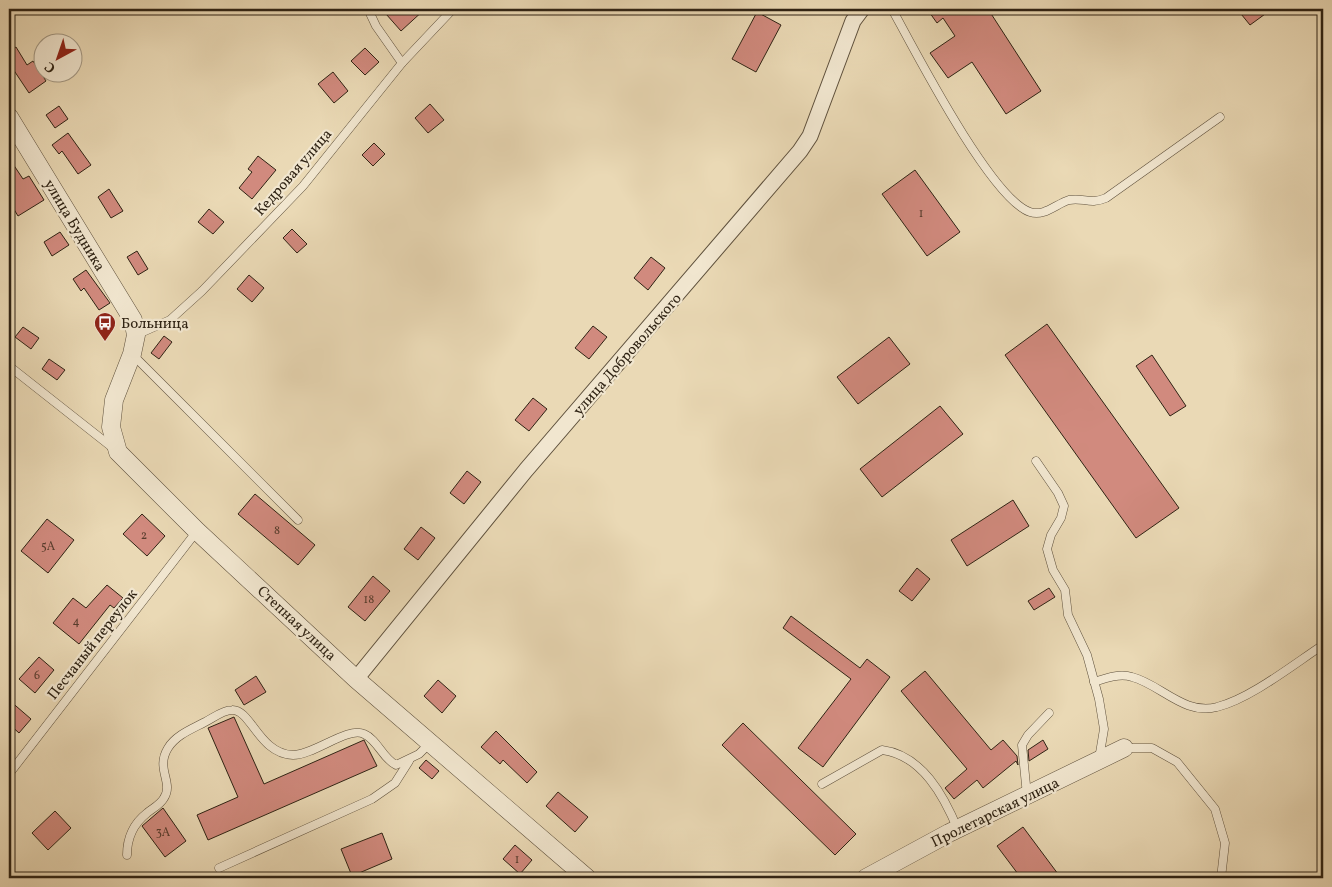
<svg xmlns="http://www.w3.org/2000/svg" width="1332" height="887" viewBox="0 0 1332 887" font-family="Vollkorn,serif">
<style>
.building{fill:#d18a7e;stroke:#2f2314}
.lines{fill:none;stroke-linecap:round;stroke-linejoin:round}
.service-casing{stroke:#5e503c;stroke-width:9}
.minor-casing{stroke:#5e503c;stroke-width:17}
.tertiary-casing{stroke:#5e503c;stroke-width:19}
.service{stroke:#f1e6cf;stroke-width:8}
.minor{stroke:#f1e6cf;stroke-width:15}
.tertiary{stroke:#f1e6cf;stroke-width:18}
.labels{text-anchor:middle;stroke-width:4.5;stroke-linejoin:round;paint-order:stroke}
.number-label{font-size:12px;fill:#583d2e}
.street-label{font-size:15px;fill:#2f2314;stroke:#f1e6cf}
.poi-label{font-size:15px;fill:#2f2314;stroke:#f1e6cf;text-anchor:start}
</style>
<rect width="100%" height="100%" fill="#ead9b5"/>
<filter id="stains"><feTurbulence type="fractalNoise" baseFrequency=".004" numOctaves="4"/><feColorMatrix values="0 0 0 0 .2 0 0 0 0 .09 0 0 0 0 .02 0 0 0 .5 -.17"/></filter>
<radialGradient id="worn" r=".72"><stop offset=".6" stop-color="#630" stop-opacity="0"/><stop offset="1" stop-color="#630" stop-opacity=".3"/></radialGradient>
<g class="building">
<polygon points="391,9 425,9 401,31 386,14"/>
<polygon points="927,9 988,9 1041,91 1006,114 972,62 948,78 930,53 955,36 943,18 937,23"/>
<polygon points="1237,9 1272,9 1250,25"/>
<polygon points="757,12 781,25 756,72 732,59"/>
<polygon points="16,47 27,65 33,61 46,81 29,93 9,63 9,51"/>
<polygon points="365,48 379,62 365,75 351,61"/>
<polygon points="333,72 348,91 334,103 318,84"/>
<polygon points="430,104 444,120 428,133 415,118"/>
<polygon points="59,106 68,119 55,128 46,115"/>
<polygon points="68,133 91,165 78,174 62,151 59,154 52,145"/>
<polygon points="374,143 385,154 373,166 362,155"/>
<polygon points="258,156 276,170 252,199 239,188 252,172 248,169"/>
<polygon points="9,158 23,179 29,176 44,200 18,216 9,201"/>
<polygon points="915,170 960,232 927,256 882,194"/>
<polygon points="109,189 123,211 111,218 98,197"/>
<polygon points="209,209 224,222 213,234 198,222"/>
<polygon points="292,229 307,244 297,253 283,238"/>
<polygon points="60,232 69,245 52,256 44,242"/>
<polygon points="137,251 148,269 138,275 127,257"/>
<polygon points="651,257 665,268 648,290 634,278"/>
<polygon points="86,270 110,303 99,310 84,288 81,291 73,279"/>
<polygon points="249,275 264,288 252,302 237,289"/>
<polygon points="1047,324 1179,508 1136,538 1005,355"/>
<polygon points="593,326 607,337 589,359 575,348"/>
<polygon points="23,327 39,338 31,349 15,337"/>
<polygon points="164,336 172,342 159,359 151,353"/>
<polygon points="889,337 910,364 858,404 837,377"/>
<polygon points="1152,355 1186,406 1170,416 1136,366"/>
<polygon points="49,359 65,370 57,380 42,369"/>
<polygon points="533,398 547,409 529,431 515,420"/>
<polygon points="940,406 963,434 882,497 860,469"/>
<polygon points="467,471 481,482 464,504 450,493"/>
<polygon points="255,494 315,545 298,565 238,514"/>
<polygon points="1013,500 1029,526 967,566 951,540"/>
<polygon points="142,514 165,536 147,556 123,534"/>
<polygon points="47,519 74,540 48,573 21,551"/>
<polygon points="421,527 435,538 418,560 404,549"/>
<polygon points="917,568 930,579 912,601 899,591"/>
<polygon points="373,576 390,591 365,621 348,607"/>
<polygon points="107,585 123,598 114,608 110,605 79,644 53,623 73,598 86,608"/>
<polygon points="1049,588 1055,597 1034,610 1028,601"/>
<polygon points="791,616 860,668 867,659 890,677 823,767 798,748 851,679 783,628"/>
<polygon points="39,657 54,670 35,693 19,679"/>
<polygon points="925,671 991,750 1003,740 1017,756 1018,765 1016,761 983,788 977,780 954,799 945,788 967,769 901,691"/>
<polygon points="256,676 266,692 244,705 235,690"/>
<polygon points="438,680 456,696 442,713 424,696"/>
<polygon points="9,700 31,719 19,733 9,724"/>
<polygon points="234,717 264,784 364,740 377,766 208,840 197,815 238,797 208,728"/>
<polygon points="743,723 856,834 835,855 722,745"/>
<polygon points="496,731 537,772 527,783 503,760 500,764 481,747"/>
<polygon points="1043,740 1048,749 1029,761 1028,750"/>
<polygon points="426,760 439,771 432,779 419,768"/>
<polygon points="558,792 588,817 575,832 546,806"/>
<polygon points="163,808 186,841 165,857 142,826"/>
<polygon points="55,811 71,828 48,850 32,833"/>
<polygon points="1023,827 1061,878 1021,878 997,846"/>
<polygon points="382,833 392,859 352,876 341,849"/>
<polygon points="515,845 532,860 520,874 503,859"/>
</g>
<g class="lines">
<g class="service-casing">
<g id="service">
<polyline points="368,9 376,26 402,63"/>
<path d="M892 9C914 49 991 199 1030 212 1044 217 1056 204 1069 200 1083 197 1090 205 1106 198L1220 117"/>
<polyline points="136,335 170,320 202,291 303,186 402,63 453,9"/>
<polyline points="132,354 298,520"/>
<polyline points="9,366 113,448"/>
<polyline points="1036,461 1058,493 1064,506 1061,518 1051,535 1047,549 1053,570 1065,590 1068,615 1087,655 1099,699 1104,729 1099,759"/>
<path d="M1094 682C1106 678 1120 673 1132 677 1160 684 1185 716 1217 707 1250 699 1294 664 1323 645"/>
<polyline points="1124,748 1152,748 1177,762 1215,809 1225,843 1221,878"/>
<polyline points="9,774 197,531"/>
<path d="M822 784 882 750C922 755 944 796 958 830"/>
<polyline points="1027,795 1022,745 1028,735 1049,713"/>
<path d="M127 855C127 837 133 824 147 813 153 808 160 805 164 798 174 782 155 769 168 748 176 735 192 729 205 722 213 718 223 710 232 710 251 709 259 754 293 755 314 755 348 726 364 734 378 740 382 758 396 765L419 754 430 743"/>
<polyline points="219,868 372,799 395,783 409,761"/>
</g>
</g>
<g class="minor-casing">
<polyline id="minor" points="356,679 526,470 800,151 810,136 853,21 862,9"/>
</g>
<g class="tertiary-casing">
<g id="tertiary">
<polyline points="9,117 133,320 136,335 132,354 114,400 111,427 118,452 197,531 356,679 587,878"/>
<polyline points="866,878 949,833 1124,748"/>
</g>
</g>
<use href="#service" class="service"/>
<use href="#minor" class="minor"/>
<use href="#tertiary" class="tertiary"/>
</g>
<defs>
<g id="bus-pin" transform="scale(1.125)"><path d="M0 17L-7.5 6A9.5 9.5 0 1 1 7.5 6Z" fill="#8f2418" stroke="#f1e6cf"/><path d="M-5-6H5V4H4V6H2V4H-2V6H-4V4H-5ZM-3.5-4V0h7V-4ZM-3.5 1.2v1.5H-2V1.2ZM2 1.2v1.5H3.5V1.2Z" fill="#fff"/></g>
</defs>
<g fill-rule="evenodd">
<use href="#bus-pin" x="105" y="323"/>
</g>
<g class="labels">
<g class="number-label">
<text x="921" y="217">1</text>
<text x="277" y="534">8</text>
<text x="144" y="539">2</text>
<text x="48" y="550">5А</text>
<text x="369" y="603">18</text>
<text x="76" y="625">4</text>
<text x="37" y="679">6</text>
<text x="163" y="836">3А</text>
<text x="517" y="863">1</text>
</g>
<g class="street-label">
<text transform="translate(293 172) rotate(-49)" y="5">Кедровая улица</text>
<text transform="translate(75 225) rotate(59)" y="5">улица Будника</text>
<text transform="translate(627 354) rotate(-49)" y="5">улица Добровольского</text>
<text transform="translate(297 623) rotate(43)" y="5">Степная улица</text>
<text transform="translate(92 644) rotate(-52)" y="5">Песчаный переулок</text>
<text transform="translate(995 812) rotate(-26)" y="5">Пролетарская улица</text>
</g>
<g class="poi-label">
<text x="121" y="328">Больница</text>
</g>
</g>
<rect width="1332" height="887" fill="none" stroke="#ead9b5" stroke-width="30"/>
<rect x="10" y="10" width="1312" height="867" fill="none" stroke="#2f2314" stroke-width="2.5"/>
<rect x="15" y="15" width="1302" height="857" fill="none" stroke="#2f2314"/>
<g transform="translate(58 58) rotate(220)"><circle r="24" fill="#f1e6cf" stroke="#a39884"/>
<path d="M0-4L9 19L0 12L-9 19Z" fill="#8f2418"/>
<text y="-8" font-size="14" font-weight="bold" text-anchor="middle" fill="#2f2314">С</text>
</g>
<rect width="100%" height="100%" filter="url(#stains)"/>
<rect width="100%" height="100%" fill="url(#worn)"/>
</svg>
